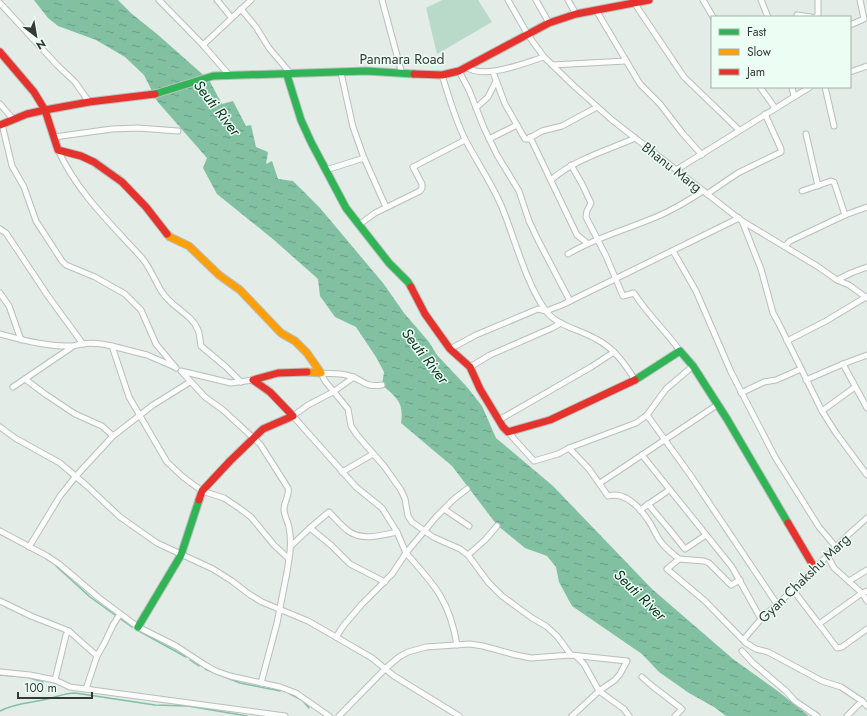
<svg xmlns="http://www.w3.org/2000/svg" width="867" height="716" viewBox="0 0 867 716" font-family="Jost,sans-serif">
<style>
.grass{fill:#badac9}
.water{fill:url(#water-ripples)}
.lines{fill:none;stroke-linecap:round;stroke-linejoin:round}
.stream{stroke:#81c1a2;stroke-width:1.5}
.street-casing{stroke:#b8bfbc;stroke-width:7}
.fast-casing{stroke:#b8bfbc;stroke-width:9}
.slow-casing{stroke:#b8bfbc;stroke-width:9}
.jam-casing{stroke:#b8bfbc;stroke-width:9}
.street{stroke:#fbfcfb;stroke-width:5}
.fast{stroke:#30b455;stroke-width:7}
.slow{stroke:#ff9f0a;stroke-width:7}
.jam{stroke:#e5322d;stroke-width:7}
.labels{text-anchor:middle;stroke-width:3;stroke-linejoin:round;paint-order:stroke}
.street-label{font-size:14px;fill:#343b37;stroke:#ecfef3}
.water-label{font-size:15px;font-style:italic;fill:#0a3221;stroke:#ecfef3}
</style>
<defs>
<pattern id="water-ripples" width="26" height="14" patternUnits="userSpaceOnUse"><rect width="26" height="14" fill="#81c1a2"/><path d="M2 4q2-2 4 0t4 0M15 11q2-2 4 0t4 0" fill="none" stroke="#6a9e85"/></pattern>
</defs>
<rect width="100%" height="100%" fill="#e3ece7"/>
<polygon class="grass" points="442,0 478,0 492,22 437,54 426,8"/>
<path class="water" d="M34 0H118L132 14 157 34 209 80 222 104 233 101 246 126 251 125 256 147 268 152 266 164 272 161 278 179 293 181 320 208 383 283 404 313 429 342 437 355 467 387 482 406 496 438 553 486 652 589 733 659 779 692 809 716H726L714 707 689 693 659 672 642 654 572 606 559 582 556 567 547 556 525 548 497 525 452 466 401 423C404 402 397 398 382 385L384 372 376 357 356 327 335 317 320 296 318 279 274 240 217 194 203 168 207 158 157 101 144 75 125 57 96 40 58 26 48 18Z"/>
<g class="lines">
<g class="stream">
<polyline points="56,566 90,597 115,615"/>
<polyline points="119,618 132,627"/>
<polyline points="137,630 186,657"/>
<polyline points="190,660 199,666"/>
<polyline points="205,669 240,683 280,691"/>
<polyline points="0,675 27,677 43,682"/>
<polyline points="290,694 302,700 309,708"/>
<path d="M0 711C14 703 32 703 47 699 57 697 65 693 75 693L155 705 188 706 247 716"/>
</g>
<g class="street-casing">
<g id="street">
<polyline points="159,0 203,45 251,0"/>
<polyline points="217,0 231,17"/>
<polyline points="382,0 402,74"/>
<polyline points="508,0 528,35 544,57 574,86 612,120 742,221 817,266 837,280 849,285 867,298"/>
<polyline points="536,0 549,23"/>
<polyline points="568,0 576,14"/>
<polyline points="703,0 713,17"/>
<polyline points="761,0 768,17"/>
<polyline points="0,3 57,65 75,82 89,102"/>
<polyline points="635,4 684,77 739,130"/>
<polyline points="241,9 256,27 269,48 291,74"/>
<polyline points="596,10 640,84 660,104 683,134 702,155"/>
<polyline points="797,15 811,17"/>
<polyline points="815,17 818,16 818,0"/>
<polyline points="850,25 864,19 860,0"/>
<polyline points="203,45 229,75"/>
<polyline points="552,65 626,61"/>
<path d="M466 67C484 80 524 63 544 57"/>
<polyline points="459,71 469,90 484,128 497,155 519,191 529,221 538,240 570,301"/>
<polyline points="493,72 505,104 525,139 528,139 542,131 562,126 597,107"/>
<polyline points="850,72 867,66"/>
<polyline points="341,73 353,127 364,158 386,207"/>
<path d="M442 75C449 97 455 120 466 141 477 162 491 182 501 205 515 238 525 282 546 311 557 326 581 330 596 339 614 348 625 364 635 380"/>
<polyline points="760,87 775,108"/>
<polyline points="792,87 794,96"/>
<polyline points="825,87 834,126"/>
<polyline points="0,104 13,119"/>
<polyline points="476,108 488,97 496,81"/>
<polyline points="2,124 12,166 24,187 36,221 62,261 66,265 95,277 125,294 141,310 156,344 176,368"/>
<polyline points="806,134 818,186"/>
<polyline points="54,137 112,129 138,128 178,131"/>
<polyline points="530,137 577,235 587,243"/>
<polyline points="489,139 517,125"/>
<path d="M58 150C77 192 111 224 142 258 151 269 155 281 162 292 171 307 192 314 198 330 200 335 200 341 201 346L226 367 241 382"/>
<path d="M571 165 582 184 591 203 587 211 586 217 606 256 623 296 634 293C647 314 666 331 680 351"/>
<polyline points="326,170 364,158"/>
<polyline points="676,170 810,87"/>
<path d="M551 180C575 159 606 151 635 138"/>
<polyline points="802,191 831,181 834,182 845,215"/>
<polyline points="707,194 738,173 781,152 781,149 765,114"/>
<polyline points="742,221 761,269 773,313 779,324 822,411 836,433 867,475"/>
<polyline points="360,224 375,213 420,191 422,188 422,184 413,167 465,140"/>
<polyline points="0,229 6,233 48,296 83,344"/>
<polyline points="785,246 790,241 845,215 867,207"/>
<polyline points="673,251 696,291 731,372 775,457 819,527 836,547"/>
<path d="M568 254C595 238 622 231 651 219 670 212 686 202 703 191"/>
<polyline points="837,280 851,273 867,267"/>
<polyline points="0,293 9,306 21,340"/>
<path d="M0 334C23 340 48 347 71 346 75 346 79 344 83 344 93 342 102 344 112 346L129 397 167 462 183 477 202 491 224 498 239 508 251 517 274 545 289 559 287 572 277 623 261 683"/>
<polyline points="787,341 826,321 866,297"/>
<polyline points="112,346 147,355 175,367"/>
<polyline points="450,349 476,335 538,309 546,311 562,305 739,218"/>
<polyline points="867,355 843,364 867,408"/>
<polyline points="470,367 490,355 552,328 561,323"/>
<polyline points="354,377 333,392 308,405 293,416 356,487 382,508 397,532 406,553 436,517 454,499 467,489"/>
<polyline points="25,379 45,394 75,414 102,426 113,436"/>
<path d="M253 380 231 383 181 371 205 397 223 410 260 444 288 488C290 496 284 501 284 509 284 516 288 521 289 527 291 538 291 548 289 559"/>
<polyline points="806,380 843,364"/>
<path d="M382 385C362 388 363 378 346 375 338 373 329 374 321 373L325 381 348 409 351 426 357 435 384 466 401 490 405 499 408 516 412 522 433 537 460 549 468 555 488 582 502 596 532 618 546 626 557 636 571 655"/>
<polyline points="13,387 72,347"/>
<polyline points="741,393 764,382 776,380 801,369"/>
<polyline points="822,411 855,387"/>
<polyline points="647,415 691,476 777,604"/>
<polyline points="499,420 591,367 614,352"/>
<polyline points="0,427 15,438 60,463 87,486 120,517 157,543 213,569 232,581 249,594 262,602 308,621 336,637 372,658 394,676 459,716"/>
<polyline points="508,432 534,461 558,454 569,448 636,423 647,415 666,389 693,366"/>
<path d="M569 448 589 469 608 496C626 491 641 509 650 523 654 529 656 536 661 542 665 548 673 554 679 559L667 569 705 601 746 643 756 649 768 652 822 681 841 687 862 701 867 706"/>
<polyline points="642,455 732,567 761,619"/>
<polyline points="342,472 373,454"/>
<polyline points="600,483 717,405"/>
<polyline points="648,504 669,529 685,549 706,535"/>
<polyline points="444,509 469,526"/>
<polyline points="640,510 669,490"/>
<path d="M310 528 329 512C336 519 342 527 350 532 363 541 383 535 397 532"/>
<polyline points="0,531 47,556 59,564 99,598 138,627 176,646 205,665 216,671 230,676 280,687 296,693 329,716"/>
<polyline points="291,546 310,528 332,546 350,564 385,582"/>
<polyline points="29,547 60,496 76,476 113,436 153,405 190,382"/>
<polyline points="468,555 485,540 497,526"/>
<polyline points="827,555 834,568 862,593 867,601"/>
<polyline points="679,559 704,561 709,563 731,585 740,580"/>
<polyline points="849,581 867,570"/>
<polyline points="793,590 819,624 862,593 867,591"/>
<polyline points="0,601 31,616 69,631 97,656"/>
<polyline points="819,624 837,648 842,647 867,629"/>
<path d="M336 637 344 625 362 604 392 574 406 553C435 585 450 602 457 645"/>
<polyline points="744,639 761,619 793,590 849,534 867,518"/>
<polyline points="742,651 753,663 786,691 795,701 817,716"/>
<polyline points="576,656 584,664 599,691 624,709 629,716"/>
<polyline points="0,672 30,675 55,680 70,687 285,716"/>
<polyline points="642,677 651,685 682,709 675,716"/>
<polyline points="55,680 66,635 69,631"/>
<polyline points="86,689 97,656 105,642 113,625 120,614"/>
<polyline points="339,716 386,668 399,657 408,652 426,647 470,644 483,646 516,655 531,658 571,655 627,661 620,674 615,680 599,691 572,716"/>
<polyline points="847,716 862,701"/>
</g>
</g>
<g class="fast-casing">
<g id="fast">
<polyline points="287,75 301,120 311,142 346,208 389,263 408,282 411,287"/>
<polyline points="155,94 213,76 366,71 414,74"/>
<polyline points="635,380 680,351 693,366 727,419 788,523"/>
<polyline points="138,627 181,555 199,500"/>
</g>
</g>
<g class="slow-casing">
<polyline id="slow" points="167,234 170,237 189,246 219,275 240,290 281,333 295,341 307,353 321,373 307,372"/>
</g>
<g class="jam-casing">
<g id="jam">
<polyline points="0,52 34,92 45,110 58,150 81,156 94,162 122,182 146,207 167,234"/>
<polyline points="414,74 442,75 459,71 549,23 576,14 649,0"/>
<polyline points="0,125 27,114 45,110 89,102 155,94"/>
<polyline points="411,287 425,314 450,349 470,367 480,389 503,427 508,432 550,420 635,380"/>
<polyline points="199,500 202,491 230,461 263,429 293,416 270,392 253,380 278,373 307,372"/>
<polyline points="788,523 814,567"/>
</g>
</g>
<use href="#street" class="street"/>
<use href="#fast" class="fast"/>
<use href="#slow" class="slow"/>
<use href="#jam" class="jam"/>
</g>
<g class="labels">
<g class="street-label">
<text x="402" y="64">Panmara Road</text>
<text transform="translate(672 167) rotate(38)" y="5">Bhanu Marg</text>
<text transform="translate(804 578) rotate(-44)" y="5">Gyan Chakshu Marg</text>
</g>
<g class="water-label">
<text transform="translate(217 108) rotate(52)" y="5">Seuti River</text>
<text transform="translate(425 356) rotate(52)" y="5">Seuti River</text>
<text transform="translate(640 595) rotate(44)" y="5">Seuti River</text>
</g>
</g>
<rect x="711" y="16" width="140" height="72" fill="#ecfef3" stroke="#a2b0a8"/>
<rect x="719" y="29" width="20" height="6" fill="#30b455" stroke="#a2b0a8"/>
<text x="747" y="36" font-size="12" fill="#343b37">Fast</text>
<rect x="719" y="49" width="20" height="6" fill="#ff9f0a" stroke="#a2b0a8"/>
<text x="747" y="56" font-size="12" fill="#343b37">Slow</text>
<rect x="719" y="69" width="20" height="6" fill="#e5322d" stroke="#a2b0a8"/>
<text x="747" y="76" font-size="12" fill="#343b37">Jam</text>
<g transform="translate(36 36) rotate(149)" stroke="#ecfef3" stroke-width="3" paint-order="stroke">
<path d="M0-3L7 15L0 10L-7 15Z" fill="#343b37"/>
<text y="-6" font-size="11" font-weight="bold" text-anchor="middle" fill="#343b37">N</text>
</g>
<path d="M18 692v6h74v-6" fill="none" stroke="#343b37" stroke-width="2"/>
<text x="24" y="692" font-size="12" fill="#343b37" stroke="#ecfef3" stroke-width="3" paint-order="stroke">100 m</text>
</svg>
